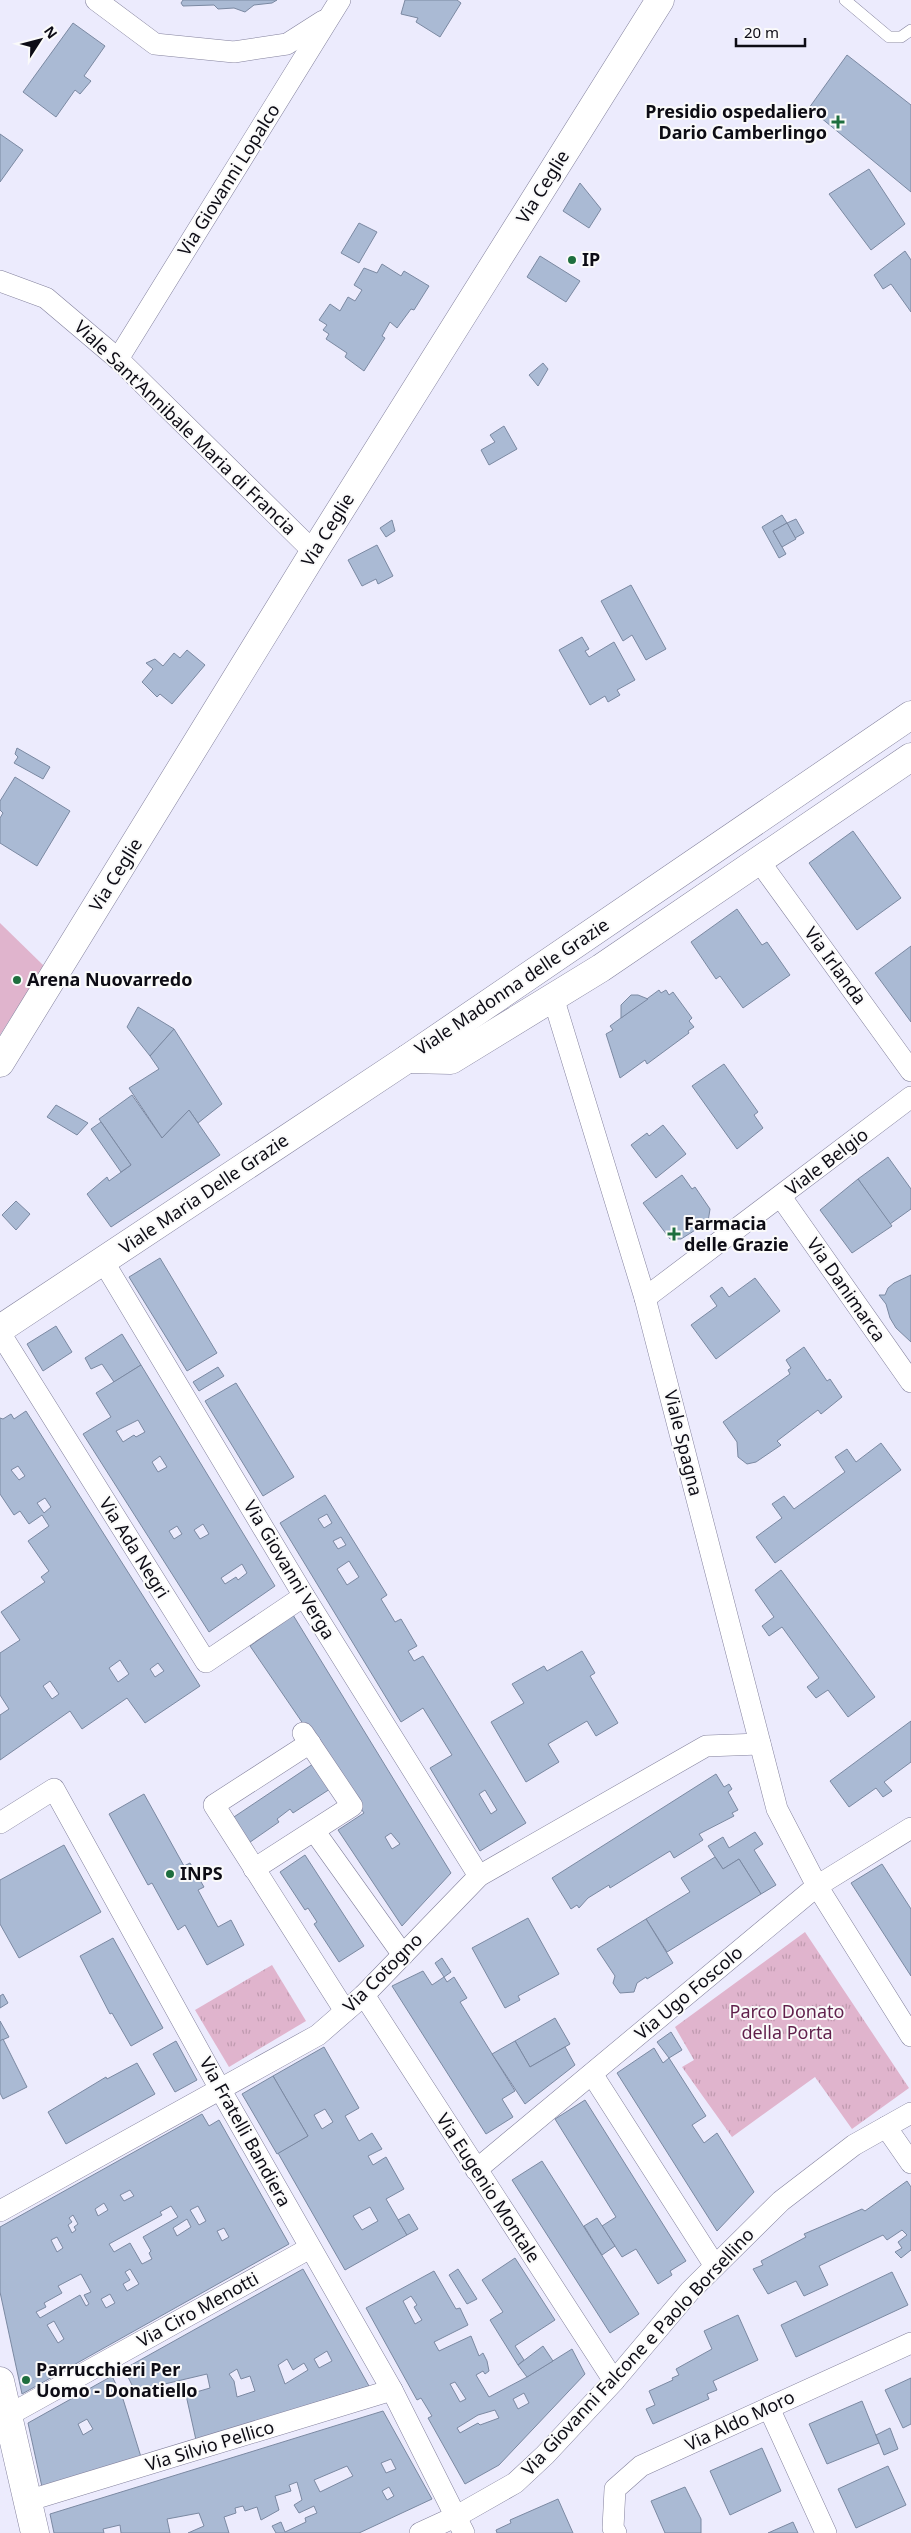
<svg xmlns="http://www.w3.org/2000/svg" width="911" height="2533" viewBox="0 0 911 2533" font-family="'Noto Sans',sans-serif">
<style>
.green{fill:#e0b4cd}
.park{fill:url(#park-tufts)}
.building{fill:#aabad4;stroke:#7b89a2;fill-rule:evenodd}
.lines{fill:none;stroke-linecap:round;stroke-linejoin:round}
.lane-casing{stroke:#83819d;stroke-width:12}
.street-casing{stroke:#83819d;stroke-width:22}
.secondary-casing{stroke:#83819d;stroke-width:29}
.lane{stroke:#fff;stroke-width:11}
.street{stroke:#fff;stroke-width:21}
.secondary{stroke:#fff;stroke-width:28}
.poi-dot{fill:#1e6e3e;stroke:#fafafa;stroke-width:2}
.labels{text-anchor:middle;stroke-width:4;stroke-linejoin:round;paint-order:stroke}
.poi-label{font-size:18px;font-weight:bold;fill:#0d0c15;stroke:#fafafa;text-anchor:start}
.street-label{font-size:18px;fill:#0d0c15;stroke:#fafafa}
.park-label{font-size:18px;fill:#601f4b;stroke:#fafafa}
</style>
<defs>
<pattern id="park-tufts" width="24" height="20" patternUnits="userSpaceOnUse" patternTransform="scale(1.25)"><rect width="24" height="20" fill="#e0b4cd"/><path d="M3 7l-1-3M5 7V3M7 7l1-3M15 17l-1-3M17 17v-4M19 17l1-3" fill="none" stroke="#bf9aaf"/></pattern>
</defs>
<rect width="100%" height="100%" fill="#ecebfd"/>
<polygon class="green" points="0,923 44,966 0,1035"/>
<g class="park">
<polygon points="805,1932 909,2088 852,2129 815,2077 732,2137 682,2067 694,2060 675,2027"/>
<polygon points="272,1965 306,2021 229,2067 195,2010"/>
</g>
<g class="building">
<polygon points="183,0 277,0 272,3 254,5 245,12 234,8 218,9 214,5 183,6 181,3"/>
<polygon points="405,0 457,0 461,3 440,37 416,22 418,18 401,14"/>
<polygon points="73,23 105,46 84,76 91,81 80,94 75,90 56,117 23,92"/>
<polygon points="847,55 911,105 911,192 809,108"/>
<polygon points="0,134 23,150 0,182"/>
<polygon points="869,169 905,224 871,250 829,194"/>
<polygon points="580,183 601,209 589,228 563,211"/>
<polygon points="359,223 377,232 359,263 341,253"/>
<polygon points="905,251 911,260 911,312 891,284 883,289 874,275"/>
<polygon points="540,256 580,281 566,302 527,277"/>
<polygon points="382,264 401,276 404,271 429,286 414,310 411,309 397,328 390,322 382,336 385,338 364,371 345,357 347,353 326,339 329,334 323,330 327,325 319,320 330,304 340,311 348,297 355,301 362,290 354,285 364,268 377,273"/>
<polygon points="543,363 548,369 538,386 529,375"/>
<polygon points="504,426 517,449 489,465 481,450 495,442 490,435"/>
<polygon points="782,515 787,523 773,531 786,554 779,558 762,527"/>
<polygon points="796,519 804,533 795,538 787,523"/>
<polygon points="392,520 395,531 386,537 380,528"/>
<polygon points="787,523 796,539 782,547 773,531"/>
<polygon points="377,545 393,576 378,584 376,579 362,586 348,560"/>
<polygon points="631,585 666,649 646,660 632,635 623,641 601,601"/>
<polygon points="582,637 589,649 585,651 589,657 614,642 635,680 617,690 620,695 608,702 605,696 590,705 559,650"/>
<polygon points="187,650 205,665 172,704 160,694 157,697 142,682 153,669 146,663 155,659 163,666 174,653 180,658"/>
<polygon points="17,748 50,767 43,779 14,763 18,757 15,754"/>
<polygon points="15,777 70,811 37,866 0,843 0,818 3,813 0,810 0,801"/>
<polygon points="853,831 901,898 857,930 809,863"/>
<polygon points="737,909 762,945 767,942 790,975 743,1008 720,976 716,979 691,942"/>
<polygon points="911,946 911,1022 875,973"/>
<polygon points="659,990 661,993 666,990 669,995 673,992 692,1018 689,1021 694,1027 688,1031 689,1033 647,1064 645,1060 620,1078 606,1034 613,1030 610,1026"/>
<polygon points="631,995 638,995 648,999 621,1018 621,1005"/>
<polygon points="138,1007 174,1029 150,1056 127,1027"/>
<polygon points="174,1029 222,1104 198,1123 189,1110 162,1138 129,1088 159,1069 150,1056"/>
<polygon points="724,1064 758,1112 754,1115 763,1128 737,1149 692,1086"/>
<polygon points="132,1095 162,1138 189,1110 220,1155 111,1227 87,1194 107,1177 109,1181 131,1165 99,1119"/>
<polygon points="56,1105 88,1123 77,1135 47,1117"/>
<polygon points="101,1122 131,1165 121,1172 91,1129"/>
<polygon points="663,1125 686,1154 656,1178 631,1145 647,1133 649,1136"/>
<polygon points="888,1157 911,1189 911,1209 890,1224 858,1179"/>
<polygon points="682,1175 692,1189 695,1187 710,1209 708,1222 681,1239 670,1239 643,1203"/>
<polygon points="858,1179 892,1226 852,1253 820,1210"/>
<polygon points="16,1201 30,1214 16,1230 2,1215"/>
<polygon points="160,1258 217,1353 187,1371 129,1277"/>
<polygon points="911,1275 911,1342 896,1328 890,1318 886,1304 879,1295 885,1295 888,1288 894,1283"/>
<polygon points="755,1278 780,1311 716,1359 691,1325 717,1306 710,1296 722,1287 729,1297"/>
<polygon points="56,1326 72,1352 43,1371 27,1344"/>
<polygon points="122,1334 141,1365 114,1382 102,1364 91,1369 85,1358"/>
<polygon points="804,1347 827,1381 830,1379 842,1397 821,1414 818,1410 777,1441 781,1445 756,1462 747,1464 738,1457 737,1442 723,1422 790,1374 788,1370 791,1368 786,1360"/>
<path d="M141 1365 275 1586 209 1632 83 1434 111 1417 96 1393ZM138 1420 145 1432 136 1437 134 1435 123 1442 116 1431ZM160 1456 167 1467 158 1472 152 1462ZM203 1524 209 1534 200 1539 194 1530ZM177 1526 182 1534 174 1539 169 1531ZM242 1564 247 1573 238 1580 236 1577 225 1584 221 1578Z"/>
<polygon points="218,1367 224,1376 199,1391 193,1382"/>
<polygon points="236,1383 294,1477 263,1496 205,1401"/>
<path d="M26 1411 200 1686 145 1723 127 1698 82 1729 70 1711 0 1760V1715L9 1709 0 1695V1653L20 1640 1 1612 45 1582 41 1577 49 1571 28 1541 49 1526 42 1515 29 1524 20 1511 14 1515 0 1494V1418L3 1419 11 1414 14 1419ZM18 1466 25 1476 19 1480 11 1470ZM45 1498 51 1507 44 1513 37 1503ZM120 1660 129 1674 118 1682 109 1668ZM158 1663 164 1671 155 1677 150 1669ZM50 1681 59 1694 52 1699 43 1686Z"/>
<polygon points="881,1443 901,1470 775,1563 756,1537 782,1518 772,1504 784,1496 794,1509 845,1472 835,1457 847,1449 856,1462"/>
<path d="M325 1495 387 1595 381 1599 395 1622 401 1619 417 1646 408 1651 414 1661 423 1656 526 1823 480 1851 430 1768 452 1755 423 1708 401 1722 280 1523ZM327 1514 332 1523 324 1528 318 1519ZM341 1537 346 1545 338 1549 333 1541ZM349 1561 359 1577 347 1585 337 1569ZM485 1790 497 1810 491 1814 479 1794Z"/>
<polygon points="781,1570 875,1697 848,1717 828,1690 816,1698 807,1687 819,1678 782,1627 769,1636 762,1626 774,1617 755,1590"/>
<path d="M293 1615 451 1873 402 1926 338 1830 364 1813 250 1646ZM391 1833 400 1844 392 1849 385 1837Z"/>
<polygon points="582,1651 595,1673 590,1676 618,1723 596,1736 587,1721 548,1744 559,1762 526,1782 491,1722 524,1703 512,1684 544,1666 547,1671"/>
<polygon points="911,1721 911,1762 884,1782 892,1791 883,1797 876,1788 849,1807 830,1781"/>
<polygon points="313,1764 330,1789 293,1813 290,1809 277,1819 279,1822 243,1847 225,1823"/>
<polygon points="716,1774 724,1787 729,1784 732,1789 728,1792 738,1810 732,1813 734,1816 699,1834 703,1840 674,1858 670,1851 610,1888 609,1885 588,1898 579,1908 577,1905 571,1909 552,1878"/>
<polygon points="144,1794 184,1866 190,1863 204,1887 198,1890 218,1927 231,1920 244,1945 207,1965 185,1925 178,1930 152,1883 148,1885 109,1814"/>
<polygon points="755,1832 763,1844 754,1850 776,1885 761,1894 739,1859 723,1869 708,1846 723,1837 729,1848"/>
<polygon points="64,1845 101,1912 19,1958 0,1924 0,1880"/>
<polygon points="305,1855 364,1946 339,1962 314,1924 317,1922 308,1908 305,1910 280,1872"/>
<polygon points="715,1857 723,1869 739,1859 761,1894 667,1952 646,1919 690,1892 681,1878"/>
<polygon points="882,1864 911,1909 911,1976 851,1883"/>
<polygon points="528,1918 559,1974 518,1996 520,2000 505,2008 472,1948"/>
<polygon points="646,1919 673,1963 647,1979 646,1977 637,1983 634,1992 620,1993 613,1983 615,1976 597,1949"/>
<polygon points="113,1938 163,2028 131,2046 112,2013 110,2014 80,1956"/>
<polygon points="442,1958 451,1972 444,1977 435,1963"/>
<polygon points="423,1971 432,1985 444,1977 447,1982 454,1977 467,1998 460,2002 515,2091 502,2099 513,2117 486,2134 392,1986"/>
<polygon points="3,1994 8,2003 0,2008 0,1996"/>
<polygon points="555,2018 570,2044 530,2067 515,2041"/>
<polygon points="0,2021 9,2037 0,2041"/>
<polygon points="671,2032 682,2050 669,2058 657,2042"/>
<polygon points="3,2039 27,2087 3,2099 0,2093 0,2041"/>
<polygon points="176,2041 197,2080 175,2092 153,2054"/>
<polygon points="515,2041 530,2067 565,2047 575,2065 525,2104 492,2054"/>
<path d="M324 2047 359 2108 345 2116 359 2141 372 2133 382 2149 368 2156 373 2165 386 2157 404 2189 386 2199 407 2235 345 2270 278 2153 308 2136 273 2076ZM325 2109 333 2122 322 2129 314 2115ZM370 2207 378 2221 362 2230 353 2216Z"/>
<polygon points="654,2048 663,2063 669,2058 706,2116 692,2125 704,2143 717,2133 754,2192 717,2231 617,2073"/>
<polygon points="137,2063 155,2094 66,2144 48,2112 106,2077 107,2079"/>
<polygon points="273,2076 308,2136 277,2154 242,2094"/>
<polygon points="585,2100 686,2261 670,2271 672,2275 658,2284 636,2249 622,2257 602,2226 616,2217 555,2119"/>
<path d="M202 2114 209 2126 219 2120 289 2244 22 2394 0 2292V2227ZM130 2190 134 2196 124 2201 120 2195ZM104 2203 108 2210 98 2216 95 2209ZM171 2206 178 2217 143 2237 151 2251 149 2253 152 2259 142 2264 130 2243 114 2252 109 2244 162 2215 160 2212ZM198 2206 206 2221 199 2225 190 2210ZM73 2215 78 2224 74 2227 76 2230 72 2233 68 2225 72 2222 69 2218ZM187 2219 191 2227 177 2236 173 2228ZM224 2228 229 2237 222 2241 217 2231ZM57 2237 63 2248 57 2252 51 2240ZM130 2269 139 2284 127 2291 123 2284 130 2280 125 2272ZM81 2274 91 2292 84 2295 89 2304 86 2306 80 2295 40 2318 36 2312 46 2307 44 2303 62 2293 58 2286ZM110 2294 115 2303 106 2308 101 2299ZM54 2321 64 2339 58 2343 47 2325Z"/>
<polygon points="542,2161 639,2314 610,2333 512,2180"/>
<polygon points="907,2181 911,2187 911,2250 901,2258 895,2252 902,2248 898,2242 907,2235 902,2230 887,2240 883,2235 819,2266 828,2285 804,2296 796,2281 768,2294 753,2269 763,2265 761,2261 806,2237 804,2234 862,2209 865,2211"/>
<polygon points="409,2214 418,2229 407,2235 398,2220"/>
<polygon points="597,2218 615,2246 602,2255 584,2226"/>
<polygon points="515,2258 555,2320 515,2346 524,2360 518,2365 490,2320 503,2312 482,2280"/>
<path d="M303 2269 369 2386 196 2440 186 2395 210 2388 207 2374 135 2391 124 2369ZM327 2351 332 2361 319 2368 314 2359ZM287 2359 293 2370 304 2363 308 2370 285 2384 278 2365ZM237 2369 241 2379 250 2376 255 2391 237 2397 234 2381 229 2374Z"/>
<polygon points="458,2269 477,2299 467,2304 449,2275"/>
<path d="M434 2271 456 2309 460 2308 468 2325 434 2342 439 2351 471 2336 479 2356 483 2353 487 2361 489 2371 485 2374 483 2371 476 2375 489 2397 527 2377 572 2349 585 2374 499 2465 465 2484 428 2418 432 2416 421 2398 417 2400 366 2308ZM411 2296 417 2305 414 2307 422 2320 415 2324 403 2301ZM455 2382 466 2399 460 2402 450 2384ZM524 2393 529 2403 518 2409 513 2399ZM495 2410 499 2418 480 2425 478 2423 460 2433 457 2428 478 2415Z"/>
<polygon points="892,2272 908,2305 796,2357 781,2325"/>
<polygon points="738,2315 758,2360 713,2381 717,2390 707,2394 709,2399 653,2424 646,2409 655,2405 649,2391 673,2380 672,2378 679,2375 676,2369 712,2349 704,2331"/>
<polygon points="543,2346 553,2361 527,2377 518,2365"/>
<path d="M112 2376 123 2399 141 2457 42 2487 28 2423ZM87 2419 93 2429 83 2435 78 2424Z"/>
<polygon points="911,2378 911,2424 903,2428 885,2390"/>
<polygon points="862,2401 879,2443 827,2464 809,2424"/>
<path d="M383 2411 432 2499 359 2533H276L272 2526 281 2522 285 2532 306 2522 305 2518 317 2513 314 2506 299 2513 294 2505 302 2500 297 2482 289 2485 291 2491 275 2496 279 2510 261 2520 257 2507 245 2511 243 2506 235 2508 236 2513 224 2517 229 2533H188L204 2526 199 2513 167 2519 170 2533H121L120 2525 103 2529 104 2533H54L50 2514ZM391 2459 396 2469 386 2473 381 2463ZM347 2466 353 2476 320 2492 314 2480ZM389 2487 394 2496 387 2500 382 2491Z"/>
<polygon points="890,2428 898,2449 884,2455 876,2435"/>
<polygon points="762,2448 781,2491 730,2515 710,2471"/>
<polygon points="888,2466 906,2505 856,2528 838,2489"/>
<polygon points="685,2487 701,2519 701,2533 665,2533 651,2501"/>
<polygon points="558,2499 573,2533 497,2533 496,2530 511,2523 510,2520"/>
<polygon points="793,2522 798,2533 768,2533"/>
</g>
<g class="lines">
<g class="lane-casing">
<polyline id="lane" points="845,0 889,37 901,37 911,30"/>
</g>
<g class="street-casing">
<g id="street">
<polyline points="96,0 155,44 234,52 287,44 323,21"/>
<polyline points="0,281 46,298 118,359 314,552"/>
<polyline points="118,359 340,0"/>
<polyline points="759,861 911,1071"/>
<polyline points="553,997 645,1298 777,1809 817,1886 911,2036"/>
<polyline points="781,1197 911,1382"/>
<polyline points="103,1261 304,1596 479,1876"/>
<polyline points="645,1298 911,1097"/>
<polyline points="0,1333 206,1662 304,1596"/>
<polyline points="310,1743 214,1805 345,2011"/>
<polyline points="0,1823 54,1789 220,2089 392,2390 464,2533"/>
<polyline points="315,1832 403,1955"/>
<polyline points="254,1869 352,1806 303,1733"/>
<polyline points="364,1995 614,2381"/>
<polyline points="592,2074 715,2266"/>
<polyline points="886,2127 911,2163"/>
<polyline points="476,2170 817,1886 911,1828"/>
<polyline points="0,2211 318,2035 364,1995 479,1876 706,1746 760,1744"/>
<polyline points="769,2408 826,2533"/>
<polyline points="7,2416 310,2248"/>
<polyline points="27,2501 392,2390"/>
<polyline points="420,2533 457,2516 515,2483 545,2455 614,2381 690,2291 781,2201 854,2145 911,2113"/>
<polyline points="616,2533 613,2528 615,2489 641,2466 911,2343"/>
</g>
</g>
<g class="secondary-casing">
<g id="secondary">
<polyline points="407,1059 451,1060 601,968 911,757"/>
<polyline points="0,1063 314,552 660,0"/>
<polyline points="0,1329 407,1059 911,715"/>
<polyline points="0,2381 35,2533"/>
</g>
</g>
<use href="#lane" class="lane"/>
<use href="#street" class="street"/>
<use href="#secondary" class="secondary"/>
</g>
<g class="poi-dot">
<path d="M835.5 114.5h5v5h5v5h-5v5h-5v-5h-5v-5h5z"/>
<circle cx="572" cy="260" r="5"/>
<circle cx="17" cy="980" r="5"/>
<path d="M671.5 1226.5h5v5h5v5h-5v5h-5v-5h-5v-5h5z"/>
<circle cx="170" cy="1874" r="5"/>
<circle cx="26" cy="2380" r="5"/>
</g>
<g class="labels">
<g class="poi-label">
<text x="827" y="118" text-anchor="end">Presidio ospedaliero<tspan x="827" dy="21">Dario Camberlingo</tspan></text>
<text x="582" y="266">IP</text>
<text x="27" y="986">Arena Nuovarredo</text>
<text x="684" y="1230">Farmacia<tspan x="684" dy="21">delle Grazie</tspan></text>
<text x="180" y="1880">INPS</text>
<text x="36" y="2376">Parrucchieri Per<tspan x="36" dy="21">Uomo - Donatiello</tspan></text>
</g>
<g class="street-label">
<text transform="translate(229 180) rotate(-58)" y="6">Via Giovanni Lopalco</text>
<text transform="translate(543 187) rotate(-58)" y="6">Via Ceglie</text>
<text transform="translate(185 428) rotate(44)" y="6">Viale Sant'Annibale Maria di Francia</text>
<text transform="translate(328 530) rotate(-58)" y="6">Via Ceglie</text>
<text transform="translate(116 875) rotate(-58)" y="6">Via Ceglie</text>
<text transform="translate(835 966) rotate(54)" y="6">Via Irlanda</text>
<text transform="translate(512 987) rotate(-34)" y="6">Viale Madonna delle Grazie</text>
<text transform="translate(827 1162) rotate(-37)" y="6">Viale Belgio</text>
<text transform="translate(204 1194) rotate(-34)" y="6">Viale Maria Delle Grazie</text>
<text transform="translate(846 1290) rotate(55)" y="6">Via Danimarca</text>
<text transform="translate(683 1443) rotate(76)" y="6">Viale Spagna</text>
<text transform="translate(134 1548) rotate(58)" y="6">Via Ada Negri</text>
<text transform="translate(289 1570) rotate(59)" y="6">Via Giovanni Verga</text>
<text transform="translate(383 1973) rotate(-45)" y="6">Via Cotogno</text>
<text transform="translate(689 1993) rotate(-40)" y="6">Via Ugo Foscolo</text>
<text transform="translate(245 2132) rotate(61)" y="6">Via Fratelli Bandiera</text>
<text transform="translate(488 2188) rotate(57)" y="6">Via Eugenio Montale</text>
<text transform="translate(198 2310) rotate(-29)" y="6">Via Ciro Menotti</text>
<text transform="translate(638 2352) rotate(-47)" y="6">Via Giovanni Falcone e Paolo Borsellino</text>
<text transform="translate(740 2421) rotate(-25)" y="6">Via Aldo Moro</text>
<text transform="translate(210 2446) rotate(-17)" y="6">Via Silvio Pellico</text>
</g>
<g class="park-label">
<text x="787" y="2018">Parco Donato<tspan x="787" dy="21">della Porta</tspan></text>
</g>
</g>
<g transform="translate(40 40) rotate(54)" stroke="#fafafa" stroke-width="4" paint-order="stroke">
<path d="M0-4L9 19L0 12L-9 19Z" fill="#0d0c15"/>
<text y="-8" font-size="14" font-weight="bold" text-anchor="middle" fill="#0d0c15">N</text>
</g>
<path d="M736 38v8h69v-8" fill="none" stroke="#0d0c15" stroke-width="2.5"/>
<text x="744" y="38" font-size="15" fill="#0d0c15" stroke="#fafafa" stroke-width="4" paint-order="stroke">20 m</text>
</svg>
